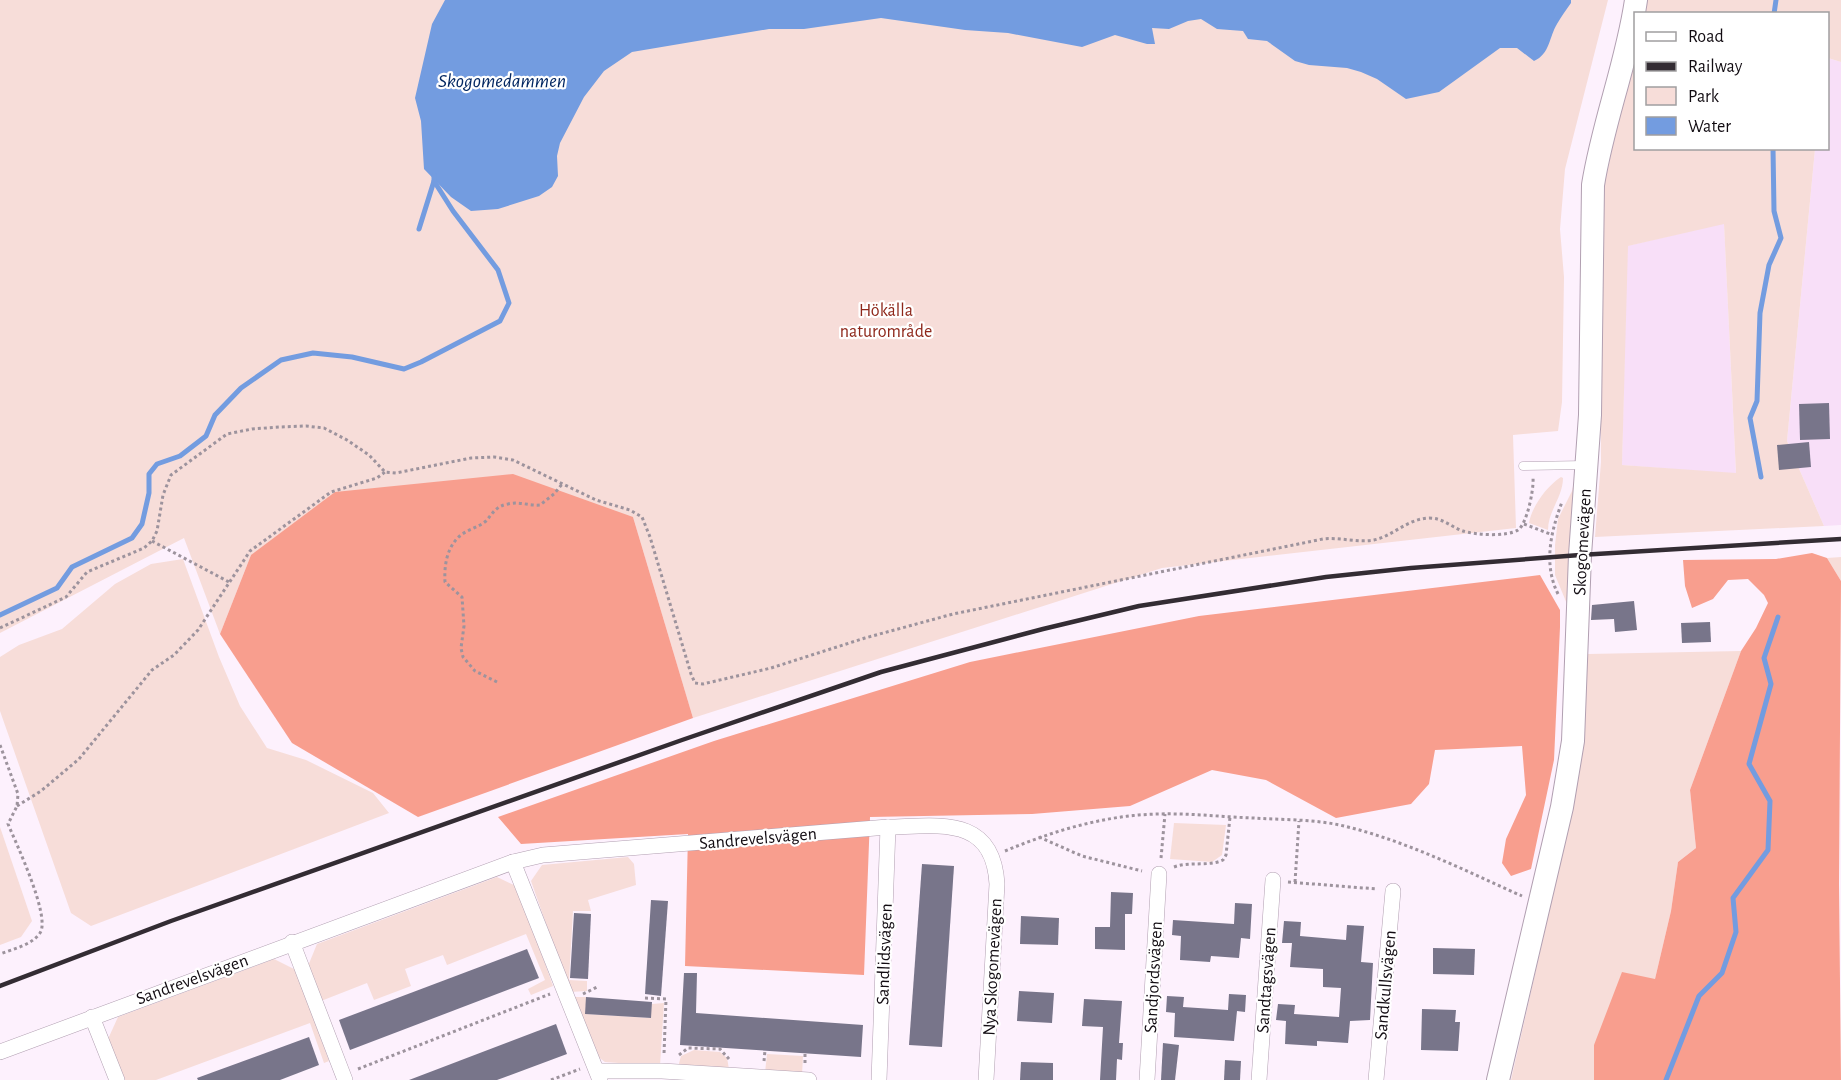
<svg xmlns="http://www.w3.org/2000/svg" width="1841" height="1080" viewBox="0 0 1841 1080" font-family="'Alegreya Sans',sans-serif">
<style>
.built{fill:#f8dff8}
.green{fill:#f7ddd9;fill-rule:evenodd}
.forest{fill:#f89e8e}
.water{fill:#739ce0}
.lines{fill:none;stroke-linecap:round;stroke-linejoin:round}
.stream{stroke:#739ce0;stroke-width:5}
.building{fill:#78758a}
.lane-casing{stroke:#b19fb1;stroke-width:9}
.street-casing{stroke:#b19fb1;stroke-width:16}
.secondary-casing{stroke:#b19fb1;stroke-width:24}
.path{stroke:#9d939d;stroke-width:3;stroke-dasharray:3 3;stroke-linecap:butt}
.lane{stroke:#fff;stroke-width:8}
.street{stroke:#fff;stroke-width:15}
.secondary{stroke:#fff;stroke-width:22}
.rail{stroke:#332c33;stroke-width:4.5}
.labels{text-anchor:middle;stroke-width:4.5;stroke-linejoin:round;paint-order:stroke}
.park-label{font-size:18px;fill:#8e271a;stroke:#fff}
.street-label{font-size:18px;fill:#120c12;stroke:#fff}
.water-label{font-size:20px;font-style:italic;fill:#032762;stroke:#fff}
</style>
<rect width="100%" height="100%" fill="#fdf1fd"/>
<g class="built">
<polygon points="1828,58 1841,62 1841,525 1824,526 1787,441 1815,149 1828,148"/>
<polygon points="1724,223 1736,474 1622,465 1627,246"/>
</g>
<g class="green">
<polygon points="0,0 1608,0 1565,169 1560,229 1564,277 1562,402 1558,431 1513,435 1516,528 1162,568 693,718 633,517 251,555 220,634 184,538 0,633"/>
<polygon points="1646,0 1841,0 1841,62 1828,58 1828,14 1643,14"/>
<path d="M1635 44 1636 148 1815 149 1787 441 1824 526 1595 537 1601 462 1600 278 1604 186ZM1724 224 1736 473 1622 465 1628 246Z"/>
<path d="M1561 477 1563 478C1563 497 1548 511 1548 530L1529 523C1532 506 1547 486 1561 477Z"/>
<polygon points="1575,477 1567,604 1555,575 1555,545 1558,519 1572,491"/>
<polygon points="1841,557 1841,581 1827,558"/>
<polygon points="183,559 219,657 240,706 267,748 306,760 373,793 389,813 91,926 71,913 0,711 0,657 19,645 62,629 115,584 151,564"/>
<polygon points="1741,651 1690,790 1696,848 1678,862 1671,911 1655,979 1594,1045 1594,1080 1511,1080 1561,859 1581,744 1588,654"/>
<polygon points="1174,823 1226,825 1222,855 1212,862 1170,859"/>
<polygon points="0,827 32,921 21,937 0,945"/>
<polygon points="628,857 634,864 636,885 588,900 591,911 573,911 569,980 587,981 587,991 570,992 531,881 542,865"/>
<polygon points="497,877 518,887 553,986 531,995 528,989 545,980 526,934 447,965 443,955 405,969 411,986 374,1000 367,983 321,1001 308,966 317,944"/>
<polygon points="274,959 296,970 329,1061 324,1063 310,1023 156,1080 123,1080 108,1039 118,1017"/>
<polygon points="572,997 586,997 586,1014 650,1018 652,1004 664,1003 660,1066 605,1062 593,1053"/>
<polygon points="694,1050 720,1052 727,1058 729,1069 678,1067 681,1056"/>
<polygon points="767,1054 803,1056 802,1075 765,1073"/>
</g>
<g class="forest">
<polygon points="513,474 633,517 693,718 418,817 292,743 220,634 251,555 335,492"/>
<polygon points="1812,553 1827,558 1841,581 1839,884 1841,1080 1594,1080 1594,1045 1622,972 1655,979 1671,911 1678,862 1696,848 1690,790 1741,651 1756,628 1768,603 1764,595 1748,579 1728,580 1713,599 1692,608 1685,586 1683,560 1776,559"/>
<polygon points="1540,575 1560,610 1560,627 1554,760 1531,869 1511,876 1502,863 1506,839 1526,795 1522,746 1435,750 1429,784 1411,804 1336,818 1266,780 1212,770 1130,806 1032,814 870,817 864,975 685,966 688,834 521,844 498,817 714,741 970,662 1199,616"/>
</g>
<path class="water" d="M445 0H1571V3C1566 10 1561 17 1557 24 1549 37 1550 54 1534 61L1517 48H1500L1439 92 1406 99 1377 79 1361 72 1347 68 1309 65 1295 61 1267 41 1248 39 1243 31 1217 29 1201 19 1188 21 1169 29 1152 28 1155 44H1147L1115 35 1082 47 1008 33 965 30 881 18 804 29H769L632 52 604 71 584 97 560 143 557 156 558 176 552 187 539 196 498 209 471 211 451 197 424 169 421 121 415 98 432 24Z"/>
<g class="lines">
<g class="stream">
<polyline points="1774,14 1776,0"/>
<polyline points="419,229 434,181"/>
<polyline points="1761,477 1750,418 1757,401 1760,313 1769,265 1781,238 1774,211 1773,148"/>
<polyline points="0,615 57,588 72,567 132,538 142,524 149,493 149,474 157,464 180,456 206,436 215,415 241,388 281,360 313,353 352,357 404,369 421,362 500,321 509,303 498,270 453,211 434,181 434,175"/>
<polyline points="1666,1080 1699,996 1722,973 1736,932 1733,898 1768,850 1770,801 1749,764 1771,684 1764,658 1778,617"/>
</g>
</g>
<g class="building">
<polygon points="1829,403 1830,439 1800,440 1799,404"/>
<polygon points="1809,442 1811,467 1779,470 1777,445"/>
<polygon points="1634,601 1637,630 1615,632 1614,619 1591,620 1592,605"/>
<polygon points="1710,622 1711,642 1682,643 1681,623"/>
<polygon points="922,864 954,866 942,1047 909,1045"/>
<polygon points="1111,892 1133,893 1132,914 1125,914 1125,950 1095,949 1095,927 1110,927"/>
<polygon points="651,900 668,901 661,996 645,994"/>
<polygon points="1235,903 1252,904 1250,939 1241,938 1239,958 1211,956 1210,962 1180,960 1181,936 1172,935 1173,920 1234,924"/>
<polygon points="574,913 591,914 588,979 570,978"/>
<polygon points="1021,916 1059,918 1058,945 1020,944"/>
<polygon points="1284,921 1301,922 1300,936 1346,940 1347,925 1364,926 1361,962 1373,963 1370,1020 1350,1021 1348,1043 1317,1041 1317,1046 1285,1044 1286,1021 1276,1020 1278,1004 1295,1005 1294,1014 1339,1017 1341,988 1323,987 1323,969 1290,967 1292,943 1282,943"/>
<polygon points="1433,948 1475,949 1474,975 1433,974"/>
<polygon points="527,949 539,978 350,1050 339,1020"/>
<polygon points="684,973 697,973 696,1013 863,1025 861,1057 680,1045"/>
<polygon points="1019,991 1054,993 1052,1023 1017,1021"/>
<polygon points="1229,994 1246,995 1245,1012 1237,1011 1234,1041 1174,1037 1175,1013 1166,1012 1167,996 1184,997 1183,1007 1228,1010"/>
<polygon points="586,997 652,1002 651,1018 585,1014"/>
<polygon points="1084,999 1122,1001 1119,1043 1123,1043 1122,1060 1117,1059 1116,1080 1100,1080 1103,1027 1082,1026"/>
<polygon points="1422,1009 1456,1010 1455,1022 1460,1022 1458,1051 1421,1050"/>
<polygon points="556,1024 567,1054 497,1080 409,1080"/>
<polygon points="309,1037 319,1065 280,1080 198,1080 197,1078"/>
<polygon points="1163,1043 1179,1045 1175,1080 1161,1080"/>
<polygon points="1225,1060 1241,1061 1240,1080 1224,1080"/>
<polygon points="1021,1062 1053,1063 1053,1080 1020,1080"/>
</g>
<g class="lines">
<g class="lane-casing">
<polyline id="lane" points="1523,466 1585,465"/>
</g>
<g class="street-casing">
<g id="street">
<polyline points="513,862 600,1080"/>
<polyline points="292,942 345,1080"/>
<polyline points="92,1017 117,1080"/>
<path d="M0 1052 513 862 543 855 888 827C939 826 993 815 997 884L986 1080"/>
<polyline points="597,1071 662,1071 809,1080"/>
<polyline points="879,1080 888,827"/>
<polyline points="1147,1080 1159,874"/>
<polyline points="1259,1080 1273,880"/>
<polyline points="1376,1080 1393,891"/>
</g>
</g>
<g class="secondary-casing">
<path id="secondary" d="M1498 1080 1562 807 1573 741 1580 555 1590 415 1593 185C1603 122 1627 63 1636 0"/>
</g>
<g class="path">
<polyline points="1524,524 1550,534"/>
<polyline points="152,541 229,582"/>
<path d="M1558 594C1543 564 1551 531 1562 502"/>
<path d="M0 628 66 597 87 572 144 548 152 541 157 531 163 495 171 475 227 434 252 429 279 427 306 426 324 428 347 440 369 455 385 472 396 473 471 458 494 457 513 460 596 500 630 510 642 517 650 537 691 674 695 683 703 684 771 668 865 638 953 614 1323 539C1340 537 1358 543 1374 540 1393 536 1407 519 1429 518 1443 518 1451 527 1463 531 1475 535 1507 537 1518 530 1527 524 1534 489 1533 478"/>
<path d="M497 682 475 671 463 657 461 648 464 626 462 597 445 582C444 565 447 546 461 535 469 529 479 527 486 521 493 513 496 506 508 504 519 501 529 506 540 505L554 494 563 483"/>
<path d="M0 745 18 794 17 806 8 824C16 843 51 917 40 933 32 945 13 949 0 954"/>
<polyline points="17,806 41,791 79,759 152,670 174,655 198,630 250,551 331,492 377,478 385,472"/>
<polyline points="1039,837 1082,856 1142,871"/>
<path d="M1005 851C1053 831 1105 815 1158 814 1190 813 1222 817 1254 818 1283 820 1315 819 1344 826 1406 841 1464 870 1522 896"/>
<polyline points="1161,858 1165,814"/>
<path d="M1174 867C1190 861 1208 867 1223 860L1226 855 1230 817"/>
<polyline points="1288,882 1377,889"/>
<polyline points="1295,882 1299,821"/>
<polyline points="583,994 597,987"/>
<polyline points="645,998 666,999 664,1054"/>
<polyline points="679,1055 688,1048 720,1049 729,1059"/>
<polyline points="764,1061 765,1050"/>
<polyline points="805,1063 805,1053"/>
<polyline points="358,1069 550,994"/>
<polyline points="551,1080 580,1069"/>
</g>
<use href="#lane" class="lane"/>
<use href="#street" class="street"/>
<use href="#secondary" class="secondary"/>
<polyline class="rail" points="0,986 171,921 682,740 881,672 1043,629 1139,606 1326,577 1411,568 1580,555 1841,539"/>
</g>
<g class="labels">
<g class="park-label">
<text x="886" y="316">Hökälla<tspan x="886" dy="21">naturområde</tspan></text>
</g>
<g class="street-label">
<text transform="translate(1582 542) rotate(-87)" y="6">Skogomevägen</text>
<text transform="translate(758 838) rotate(-5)" y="6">Sandrevelsvägen</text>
<text transform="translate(884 954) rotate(-88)" y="6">Sandlidsvägen</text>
<text transform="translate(992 967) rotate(-87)" y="6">Nya Skogomevägen</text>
<text transform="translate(1153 977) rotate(-87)" y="6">Sandjordsvägen</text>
<text transform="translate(192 979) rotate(-20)" y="6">Sandrevelsvägen</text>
<text transform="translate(1266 980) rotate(-86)" y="6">Sandtagsvägen</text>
<text transform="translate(1385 985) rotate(-85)" y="6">Sandkullsvägen</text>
</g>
<g class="water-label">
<text x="502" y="87">Skogomedammen</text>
</g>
</g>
<rect x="1634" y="12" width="195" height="138" fill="#ffffff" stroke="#a09ea0" stroke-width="1.5"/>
<rect x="1646" y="32" width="30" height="9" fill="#ffffff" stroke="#a09ea0" stroke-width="1.5"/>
<text x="1688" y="42" font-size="18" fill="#120c12">Road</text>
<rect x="1646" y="62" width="30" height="9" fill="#332c33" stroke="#a09ea0" stroke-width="1.5"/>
<text x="1688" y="72" font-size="18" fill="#120c12">Railway</text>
<rect x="1646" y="87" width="30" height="18" fill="#f7ddd9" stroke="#a09ea0" stroke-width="1.5"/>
<text x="1688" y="102" font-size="18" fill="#120c12">Park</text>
<rect x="1646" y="117" width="30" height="18" fill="#739ce0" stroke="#a09ea0" stroke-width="1.5"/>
<text x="1688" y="132" font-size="18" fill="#120c12">Water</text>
</svg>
